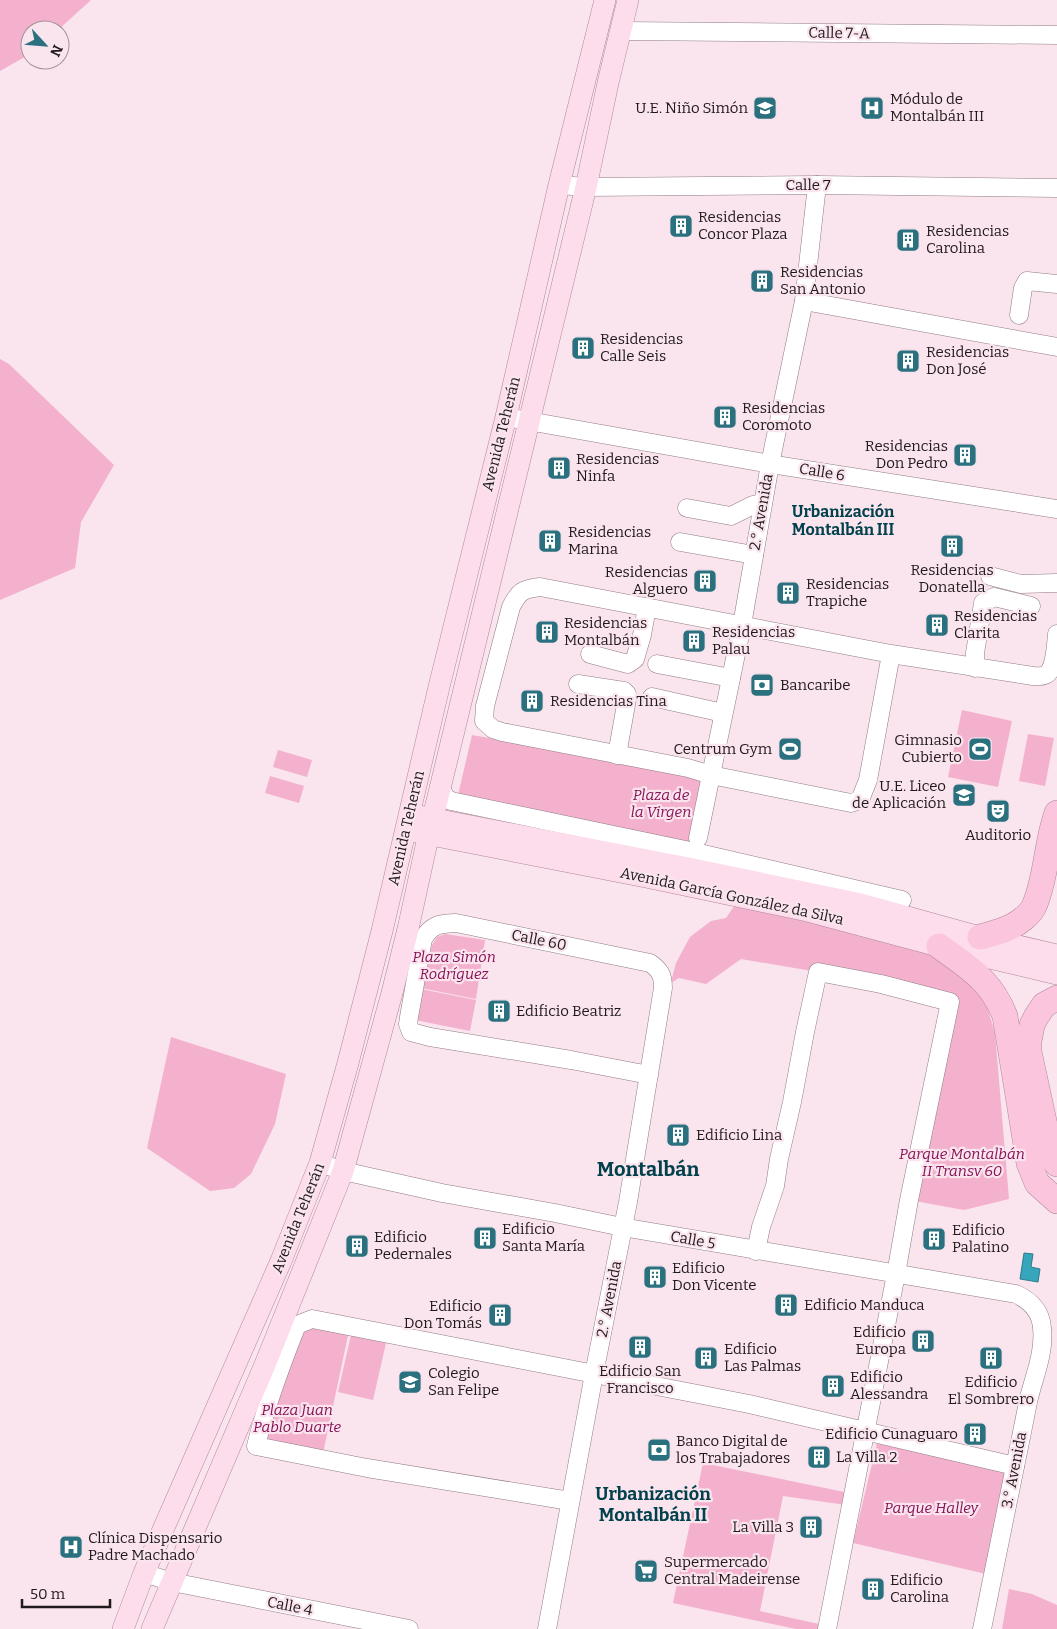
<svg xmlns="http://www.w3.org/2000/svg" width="1057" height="1629" viewBox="0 0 1057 1629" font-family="Bitter,serif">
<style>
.green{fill:#f3b1ce}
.water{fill:#35a6bc;stroke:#2f7c8c}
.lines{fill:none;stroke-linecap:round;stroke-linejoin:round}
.minor-casing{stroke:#907c84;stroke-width:19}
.major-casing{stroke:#ae8999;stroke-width:22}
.highway-casing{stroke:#ae8999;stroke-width:26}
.minor{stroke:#fff;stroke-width:18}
.major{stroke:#fddceb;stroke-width:21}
.highway{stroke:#fbc5dd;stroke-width:25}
.labels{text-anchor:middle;stroke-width:4.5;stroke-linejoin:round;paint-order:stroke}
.street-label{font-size:15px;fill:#20191c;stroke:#fae4ed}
.poi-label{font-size:15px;fill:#20191c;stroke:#fae4ed;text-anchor:start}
.park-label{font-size:15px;font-style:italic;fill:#861357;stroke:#fae4ed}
.neighbourhood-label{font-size:16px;font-weight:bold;fill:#01414c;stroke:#fae4ed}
.quarter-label{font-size:18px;font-weight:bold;fill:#01414c;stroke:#fae4ed}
.district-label{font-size:20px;font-weight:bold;fill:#01414c;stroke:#fae4ed}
</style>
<rect width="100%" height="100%" fill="#fae4ed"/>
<g class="green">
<polygon points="0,0 91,0 58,30 30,30 30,54 0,71"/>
<polygon points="0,359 9,364 114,465 81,522 75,568 0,600"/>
<polygon points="962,710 1012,721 998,787 948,777"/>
<polygon points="1028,734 1054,738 1045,786 1019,781"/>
<polygon points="472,735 705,777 691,845 458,795"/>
<polygon points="278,750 312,760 307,777 273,767"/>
<polygon points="270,776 304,786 299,803 265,793"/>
<polygon points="737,902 939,946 986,1003 995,1033 1009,1199 964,1210 909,1200 950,1002 818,972 741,959 706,984 679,978 663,988 672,978 676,963 690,937 711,921 726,918"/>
<polygon points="445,934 485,940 476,999 421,988 432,945 437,937"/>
<polygon points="421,989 476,1000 470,1031 415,1020"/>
<polygon points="171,1037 286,1074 275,1124 251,1174 234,1188 210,1191 147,1148"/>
<polygon points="297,1325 350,1326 322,1458 256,1446"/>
<polygon points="351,1335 386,1343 373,1400 338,1392"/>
<polygon points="877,1443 1010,1474 986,1574 853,1543"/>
<polygon points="703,1463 849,1493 846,1505 783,1496 760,1611 828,1626 827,1629 796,1629 673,1603"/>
<polygon points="1009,1589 1032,1594 1057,1605 1057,1629 1002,1629"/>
</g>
<polygon class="water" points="1024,1253 1033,1254 1031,1267 1040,1269 1038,1282 1020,1279"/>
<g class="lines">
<g class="minor-casing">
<g id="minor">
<polyline points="622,31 1057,35"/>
<polyline points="559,185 586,187 817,185 1057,188"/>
<polyline points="804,301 1057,347"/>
<polyline points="1019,315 1023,288 1027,281 1057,284"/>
<polyline points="506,417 770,464 1057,509"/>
<polyline points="687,508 731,516 753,505 763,503"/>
<polyline points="680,542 754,555"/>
<polyline points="990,576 1021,584 1057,583"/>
<polyline points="590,654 628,664 635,659 642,635 647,607"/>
<path d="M891 654 868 780 860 800 851 803 711 775 688 768 502 732 493 729 484 721 485 706 511 607C519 591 523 589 540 587L891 654 1033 676C1036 676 1041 677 1045 675 1055 672 1056 644 1057 634"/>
<polyline points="657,664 731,678"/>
<polyline points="975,668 975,653 983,603 994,597 1031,606"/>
<polyline points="578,684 624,691 627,694 627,699 617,755"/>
<polyline points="652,697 723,713"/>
<polyline points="440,785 445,797 451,801 695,852 902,900"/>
<polyline points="698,838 742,625 770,464 804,301 817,185"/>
<path d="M320 1163 343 1171 442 1193 555 1213 622 1227 1016 1294C1031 1301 1041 1312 1042 1328 1045 1353 1033 1379 1028 1402 1013 1478 997 1554 982 1629"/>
<polyline points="756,1251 761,1227 775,1186 779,1159 792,1102 805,1032 818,972 881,984 950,1002 909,1200 896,1274 827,1629"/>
<path d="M570 1501 367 1468 256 1446C266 1405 281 1365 297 1325L312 1319 749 1404 1015 1466"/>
<polyline points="144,1573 172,1582 409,1629"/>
<path d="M547 1629 594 1374 628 1202 663 988C663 975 660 970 650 963L456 923C439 924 432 924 423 939L409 1017 408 1024 411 1032 430 1037 571 1060 649 1075"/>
</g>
</g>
<g class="major-casing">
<g id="major">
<polyline points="419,816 688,868 861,904 980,937 1057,955"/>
<polyline points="416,832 646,877 808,911 939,946 1057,974"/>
<polyline points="123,1629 144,1573 281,1261 320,1163 348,1063 382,931 439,687 506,417 559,185 605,0"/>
<polyline points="152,1629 264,1367 343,1171 392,993 408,929 427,842 586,187 608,83 628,0"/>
</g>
</g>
<g class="highway-casing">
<g id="highway">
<path d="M980 937C995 933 1011 929 1023 919 1028 915 1033 910 1035 904 1047 875 1046 843 1057 813"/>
<path d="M939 946C969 968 991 980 1005 1016L1029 1163 1037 1183 1057 1201"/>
<polyline points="1057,998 1044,1005 1036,1017 1032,1025 1029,1041 1029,1052 1052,1158 1057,1164"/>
</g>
</g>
<use href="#minor" class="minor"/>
<use href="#major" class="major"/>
<use href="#highway" class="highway"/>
</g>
<defs>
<g id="school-square" transform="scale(1.25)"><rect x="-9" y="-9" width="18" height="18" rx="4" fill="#2a707e" stroke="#fae4ed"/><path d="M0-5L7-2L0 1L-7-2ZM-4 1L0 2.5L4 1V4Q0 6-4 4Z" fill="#fff"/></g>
<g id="hospital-square" transform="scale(1.25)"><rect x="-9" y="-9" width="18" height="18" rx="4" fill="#2a707e" stroke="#fae4ed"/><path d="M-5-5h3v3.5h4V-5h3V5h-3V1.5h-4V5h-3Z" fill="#fff"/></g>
<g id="building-square" transform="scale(1.25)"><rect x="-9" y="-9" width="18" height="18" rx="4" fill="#2a707e" stroke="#fae4ed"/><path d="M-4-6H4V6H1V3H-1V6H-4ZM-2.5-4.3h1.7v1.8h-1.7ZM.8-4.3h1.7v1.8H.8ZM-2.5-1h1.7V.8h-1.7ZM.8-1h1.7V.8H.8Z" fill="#fff"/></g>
<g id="bank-square" transform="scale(1.25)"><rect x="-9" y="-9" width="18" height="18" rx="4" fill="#2a707e" stroke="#fae4ed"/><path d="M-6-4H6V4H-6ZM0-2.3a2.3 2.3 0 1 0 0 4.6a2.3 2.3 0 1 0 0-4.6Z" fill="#fff"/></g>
<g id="stadium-square" transform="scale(1.25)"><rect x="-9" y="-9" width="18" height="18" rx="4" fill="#2a707e" stroke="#fae4ed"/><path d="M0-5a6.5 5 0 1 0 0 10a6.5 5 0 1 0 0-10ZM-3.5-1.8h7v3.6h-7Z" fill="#fff"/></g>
<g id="theatre-square" transform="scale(1.25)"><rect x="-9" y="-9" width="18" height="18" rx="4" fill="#2a707e" stroke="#fae4ed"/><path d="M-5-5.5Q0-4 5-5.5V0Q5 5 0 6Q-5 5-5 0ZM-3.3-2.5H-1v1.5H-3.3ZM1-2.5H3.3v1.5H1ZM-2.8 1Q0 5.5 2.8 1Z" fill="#fff"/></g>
<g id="supermarket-square" transform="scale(1.25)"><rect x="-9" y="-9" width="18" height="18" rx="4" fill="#2a707e" stroke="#fae4ed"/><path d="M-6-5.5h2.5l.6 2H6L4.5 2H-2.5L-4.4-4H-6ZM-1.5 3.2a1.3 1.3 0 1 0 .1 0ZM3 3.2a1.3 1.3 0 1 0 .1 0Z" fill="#fff"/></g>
</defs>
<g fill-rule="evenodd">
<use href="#school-square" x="765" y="108"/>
<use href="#hospital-square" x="872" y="108"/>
<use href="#building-square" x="681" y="226"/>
<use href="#building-square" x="908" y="240"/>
<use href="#building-square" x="762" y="281"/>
<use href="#building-square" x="583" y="348"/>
<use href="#building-square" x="908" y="361"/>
<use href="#building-square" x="725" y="417"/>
<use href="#building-square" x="965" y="455"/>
<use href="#building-square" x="559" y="468"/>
<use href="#building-square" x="550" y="541"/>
<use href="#building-square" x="952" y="546"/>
<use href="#building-square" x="705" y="581"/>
<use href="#building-square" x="788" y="593"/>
<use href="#building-square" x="937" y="625"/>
<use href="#building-square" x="547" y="632"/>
<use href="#building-square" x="694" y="641"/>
<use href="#bank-square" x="762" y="685"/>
<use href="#building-square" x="532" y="701"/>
<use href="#stadium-square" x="790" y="749"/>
<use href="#stadium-square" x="980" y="749"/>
<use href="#school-square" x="964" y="795"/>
<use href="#theatre-square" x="998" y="811"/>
<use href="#building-square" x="499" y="1011"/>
<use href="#building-square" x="678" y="1135"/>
<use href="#building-square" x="485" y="1238"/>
<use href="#building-square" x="934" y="1239"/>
<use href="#building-square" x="357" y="1246"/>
<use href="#building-square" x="655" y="1277"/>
<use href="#building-square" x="786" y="1305"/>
<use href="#building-square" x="500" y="1315"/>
<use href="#building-square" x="923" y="1341"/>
<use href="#building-square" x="640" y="1347"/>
<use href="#building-square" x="706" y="1358"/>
<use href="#building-square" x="991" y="1358"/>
<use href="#school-square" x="410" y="1382"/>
<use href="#building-square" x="833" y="1386"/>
<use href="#building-square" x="975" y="1434"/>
<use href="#bank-square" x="659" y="1450"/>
<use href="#building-square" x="819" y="1457"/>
<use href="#building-square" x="811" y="1527"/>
<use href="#hospital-square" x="71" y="1547"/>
<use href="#supermarket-square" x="646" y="1571"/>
<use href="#building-square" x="873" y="1589"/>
</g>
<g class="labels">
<g class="street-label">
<text transform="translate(839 33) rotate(1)" y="5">Calle 7-A</text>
<text x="808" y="190">Calle 7</text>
<text transform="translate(501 434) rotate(-76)" y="5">Avenida Teherán</text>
<text transform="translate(822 472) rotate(9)" y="5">Calle 6</text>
<text transform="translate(761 512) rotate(-80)" y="5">2.° Avenida</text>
<text transform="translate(406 828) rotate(-77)" y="5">Avenida Teherán</text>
<text transform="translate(732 896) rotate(12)" y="5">Avenida García González da Silva</text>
<text transform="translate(539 940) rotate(11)" y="5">Calle 60</text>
<text transform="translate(298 1218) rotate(-68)" y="5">Avenida Teherán</text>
<text transform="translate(693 1240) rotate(10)" y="5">Calle 5</text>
<text transform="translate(609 1299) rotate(-79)" y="5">2.° Avenida</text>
<text transform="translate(1014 1470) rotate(-79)" y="5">3.° Avenida</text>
<text transform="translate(290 1606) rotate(11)" y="5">Calle 4</text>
</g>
<g class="poi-label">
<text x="890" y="104">Módulo de<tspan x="890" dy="17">Montalbán III</tspan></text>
<text x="748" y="113" text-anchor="end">U.E. Niño Simón</text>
<text x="698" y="222">Residencias<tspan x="698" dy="17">Concor Plaza</tspan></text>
<text x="926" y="236">Residencias<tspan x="926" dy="17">Carolina</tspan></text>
<text x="780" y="277">Residencias<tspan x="780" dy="17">San Antonio</tspan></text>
<text x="600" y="344">Residencias<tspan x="600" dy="17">Calle Seis</tspan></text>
<text x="926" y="357">Residencias<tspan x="926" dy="17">Don José</tspan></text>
<text x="742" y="413">Residencias<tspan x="742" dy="17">Coromoto</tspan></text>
<text x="948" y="451" text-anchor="end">Residencias<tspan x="948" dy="17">Don Pedro</tspan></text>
<text x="576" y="464">Residencias<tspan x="576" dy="17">Ninfa</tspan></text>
<text x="568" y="537">Residencias<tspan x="568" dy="17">Marina</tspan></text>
<text x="952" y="575" text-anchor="middle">Residencias<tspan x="952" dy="17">Donatella</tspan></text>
<text x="688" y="577" text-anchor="end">Residencias<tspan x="688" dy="17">Alguero</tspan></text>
<text x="806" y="589">Residencias<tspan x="806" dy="17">Trapiche</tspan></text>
<text x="954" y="621">Residencias<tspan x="954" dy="17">Clarita</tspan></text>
<text x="564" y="628">Residencias<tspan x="564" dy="17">Montalbán</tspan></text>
<text x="712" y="637">Residencias<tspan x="712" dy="17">Palau</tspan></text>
<text x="780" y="690">Bancaribe</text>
<text x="550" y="706">Residencias Tina</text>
<text x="962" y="745" text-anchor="end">Gimnasio<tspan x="962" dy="17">Cubierto</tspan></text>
<text x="772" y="754" text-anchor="end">Centrum Gym</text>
<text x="946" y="791" text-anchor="end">U.E. Liceo<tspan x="946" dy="17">de Aplicación</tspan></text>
<text x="998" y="840" text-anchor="middle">Auditorio</text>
<text x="516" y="1016">Edificio Beatriz</text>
<text x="696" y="1140">Edificio Lina</text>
<text x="502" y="1234">Edificio<tspan x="502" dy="17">Santa María</tspan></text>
<text x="952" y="1235">Edificio<tspan x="952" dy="17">Palatino</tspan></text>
<text x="374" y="1242">Edificio<tspan x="374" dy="17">Pedernales</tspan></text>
<text x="672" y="1273">Edificio<tspan x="672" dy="17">Don Vicente</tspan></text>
<text x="804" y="1310">Edificio Manduca</text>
<text x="482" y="1311" text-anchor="end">Edificio<tspan x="482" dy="17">Don Tomás</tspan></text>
<text x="906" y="1337" text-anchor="end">Edificio<tspan x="906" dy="17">Europa</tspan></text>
<text x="724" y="1354">Edificio<tspan x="724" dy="17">Las Palmas</tspan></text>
<text x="640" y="1376" text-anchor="middle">Edificio San<tspan x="640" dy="17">Francisco</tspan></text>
<text x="428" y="1378">Colegio<tspan x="428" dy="17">San Felipe</tspan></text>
<text x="850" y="1382">Edificio<tspan x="850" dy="17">Alessandra</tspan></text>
<text x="991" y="1387" text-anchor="middle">Edificio<tspan x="991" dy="17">El Sombrero</tspan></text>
<text x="958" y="1439" text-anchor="end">Edificio Cunaguaro</text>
<text x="676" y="1446">Banco Digital de<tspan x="676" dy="17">los Trabajadores</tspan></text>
<text x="836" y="1462">La Villa 2</text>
<text x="794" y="1532" text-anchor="end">La Villa 3</text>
<text x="88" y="1543">Clínica Dispensario<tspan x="88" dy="17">Padre Machado</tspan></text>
<text x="664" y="1567">Supermercado<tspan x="664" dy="17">Central Madeirense</tspan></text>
<text x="890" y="1585">Edificio<tspan x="890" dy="17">Carolina</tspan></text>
</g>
<g class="park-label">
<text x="661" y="800">Plaza de<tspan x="661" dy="17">la Virgen</tspan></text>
<text x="454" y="962">Plaza Simón<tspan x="454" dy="17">Rodríguez</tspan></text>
<text x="962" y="1159">Parque Montalbán<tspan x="962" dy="17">II Transv 60</tspan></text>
<text x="297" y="1415">Plaza Juan<tspan x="297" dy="17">Pablo Duarte</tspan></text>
<text x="931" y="1513">Parque Halley</text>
</g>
<g class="neighbourhood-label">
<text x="843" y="517">Urbanización<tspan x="843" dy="18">Montalbán III</tspan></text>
</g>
<g class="quarter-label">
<text x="653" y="1500">Urbanización<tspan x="653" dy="21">Montalbán II</tspan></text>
</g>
<g class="district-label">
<text x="648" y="1176">Montalbán</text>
</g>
</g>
<g transform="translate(45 45) rotate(116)"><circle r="24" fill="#fae4ed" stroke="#a39399"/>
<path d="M0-4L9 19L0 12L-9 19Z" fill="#2a707e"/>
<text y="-8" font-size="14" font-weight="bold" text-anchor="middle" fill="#20191c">N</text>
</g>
<path d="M22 1599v8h88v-8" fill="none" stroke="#20191c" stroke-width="2.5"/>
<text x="30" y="1599" font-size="15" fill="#20191c" stroke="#fae4ed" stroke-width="4" paint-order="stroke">50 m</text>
</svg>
